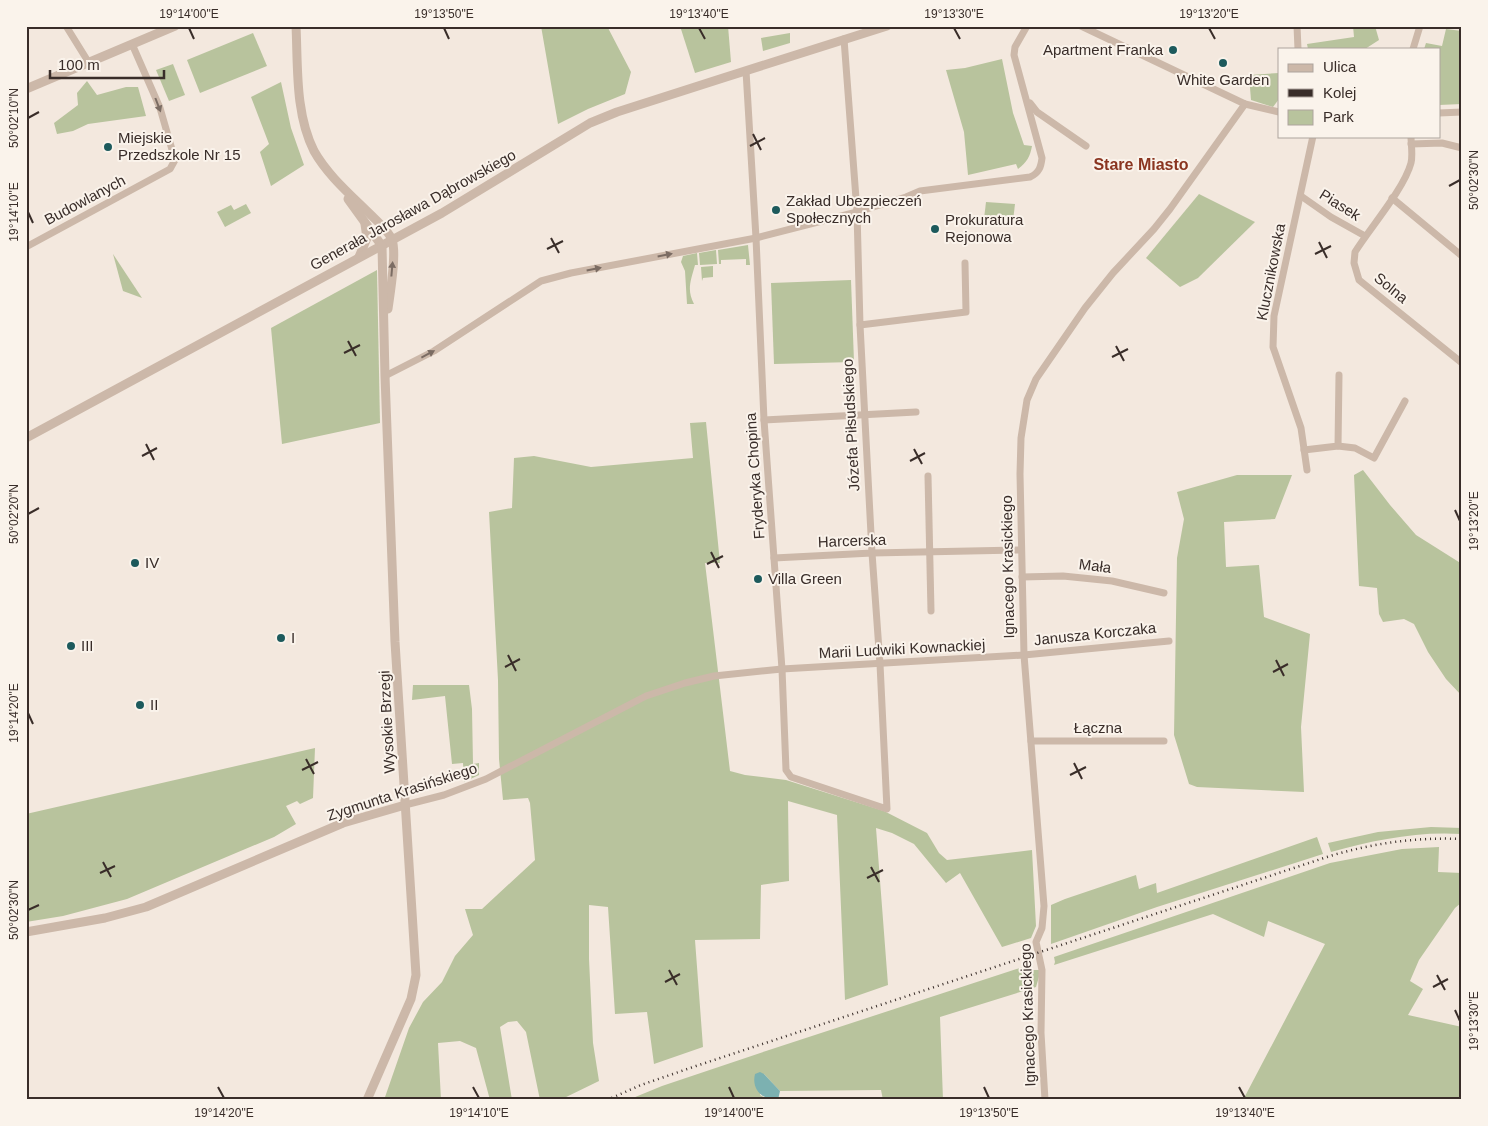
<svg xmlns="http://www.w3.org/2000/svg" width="1488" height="1126" viewBox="0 0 1488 1126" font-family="Helvetica,sans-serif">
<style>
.green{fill:#b8c39d}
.water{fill:#7cb1b1}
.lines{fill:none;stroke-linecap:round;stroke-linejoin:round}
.minor{stroke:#ccb8a9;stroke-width:7}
.tertiary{stroke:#ccb8a9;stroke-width:9}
.rail{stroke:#392d29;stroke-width:2.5;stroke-dasharray:1 4;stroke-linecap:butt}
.oneway{fill:#7b6c63}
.ticks{fill:none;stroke:#392d29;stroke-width:2}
.poi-dot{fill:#1d5a5c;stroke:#faf3eb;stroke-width:2}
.labels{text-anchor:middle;stroke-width:4;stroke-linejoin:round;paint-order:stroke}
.poi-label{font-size:15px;fill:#392d29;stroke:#faf3eb;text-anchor:start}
.street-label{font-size:15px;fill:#392d29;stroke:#faf3eb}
.neighbourhood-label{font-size:16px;font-weight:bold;fill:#8a3520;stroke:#faf3eb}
.neatline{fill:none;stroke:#392d29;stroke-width:2}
.ticks-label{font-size:12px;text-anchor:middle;fill:#392d29}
</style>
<rect width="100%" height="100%" fill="#f3e8de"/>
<g class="green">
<polygon points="541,26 607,26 631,72 625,94 588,109 558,124"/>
<polygon points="680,26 728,26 731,62 695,73"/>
<polygon points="1353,26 1375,26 1379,40 1365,49 1308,49 1307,44 1354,37"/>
<polygon points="1446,29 1462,31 1462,104 1439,105 1439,49 1424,49 1426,43 1442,46"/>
<polygon points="253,33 267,66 200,93 187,60"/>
<polygon points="790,33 790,43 763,51 761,38"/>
<path d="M1002 59 1013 113 1024 145 1032 146C1030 157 1027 162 1018 169L1016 164 968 175 964 132 946 70 965 68Z"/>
<polygon points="173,64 185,95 169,101 156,70"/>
<polygon points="1279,73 1279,99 1273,107 1251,100 1249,75"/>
<polygon points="87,81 97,95 126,87 138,87 146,116 88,124 73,131 57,134 54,123 78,105 77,93"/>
<polygon points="281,82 291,128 304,165 271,186 260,152 269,144 251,97"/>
<polygon points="1199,194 1255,222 1198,278 1180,287 1146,258"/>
<polygon points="986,202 1015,204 1013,221 984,219"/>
<polygon points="246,204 251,213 225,227 217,212 231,205 234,210"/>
<polygon points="748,245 750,265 746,265 746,259 721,260 721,264 719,264 718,250"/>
<polygon points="716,250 717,264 700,265 699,253"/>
<path d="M697 253 698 265H695C690 283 687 290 694 304H687L685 271 681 262 683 256Z"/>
<polygon points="113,254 142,298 123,291"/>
<polygon points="713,266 713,277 703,278 702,281 701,267"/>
<polygon points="377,270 380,423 282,444 271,328"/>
<polygon points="851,280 854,362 774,364 771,283"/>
<polygon points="706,422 720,563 705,563 730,771 745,775 786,780 884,811 927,833 939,853 947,860 1032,850 1036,926 1031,938 1002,947 960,873 946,883 914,844 892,833 876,828 888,985 845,1000 837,815 788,801 789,881 761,885 760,939 695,940 703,1047 654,1064 647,1012 615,1014 608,907 589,905 589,959 593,1043 599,1081 560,1100 540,1100 526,1032 517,1021 508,1022 500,1027 512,1100 490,1100 476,1048 460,1041 438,1043 441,1100 384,1100 409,1028 423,1002 442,982 455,956 473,935 465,909 482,909 535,860 530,803 528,798 503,800 499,759 498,680 489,512 512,508 514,458 534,456 591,467 693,458 690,423"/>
<polygon points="1363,470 1390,505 1416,535 1462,564 1462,696 1446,679 1428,652 1414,624 1404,619 1383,622 1379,614 1377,588 1359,586 1354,475"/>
<polygon points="1237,475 1292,475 1275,519 1224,522 1226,567 1259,565 1264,617 1310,634 1301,727 1304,792 1197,787 1189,784 1174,735 1177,558 1184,519 1177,492"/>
<polygon points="413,685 469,685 472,709 473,764 479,763 479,775 464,782 463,763 452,764 445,696 412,700"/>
<polygon points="315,748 313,798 300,804 297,801 286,806 296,824 274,837 127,899 63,916 26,922 26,814"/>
<path d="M1431 827 1462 828V834C1417 831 1374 840 1331 852L1328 843 1378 832Z"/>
<polygon points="1317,837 1323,854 1157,907 1051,944 1051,905 1065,899 1136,875 1139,889 1156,883 1157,893"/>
<polygon points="1439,847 1438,872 1462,873 1462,902 1455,908 1419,960 1410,981 1423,989 1408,1015 1462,1027 1462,1100 1243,1100 1325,944 1268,921 1264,937 1213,914 1054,965 1055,962 1054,957 1330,863 1402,849"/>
<polygon points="1029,965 1031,970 1041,970 1036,987 940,1017 943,1100 883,1100 881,1090 780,1091 764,1074 760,1095 769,1100 628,1100 662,1086 766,1051"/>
<polygon points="299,1097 335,1100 245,1100"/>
</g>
<path class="water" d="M760 1072 764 1074 780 1091 778 1100C764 1100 751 1091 755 1074Z"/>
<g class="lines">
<g class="minor">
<polyline points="66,26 89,63"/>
<polyline points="1081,26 1245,104 1279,112"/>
<polyline points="1297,26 1298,49"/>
<polyline points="1413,49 1420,26"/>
<polyline points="746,71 756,238 764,420 782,669 786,770 791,777 887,809 880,664 872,553 860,325 857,212 844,39"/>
<polyline points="1030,103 1037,112 1086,146"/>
<polyline points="1439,113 1462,112"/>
<path d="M1411 136C1411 145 1413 155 1411 163 1404 189 1370 228 1355 252L1354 263 1359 280 1462 363"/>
<polyline points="1411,144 1442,143 1462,148"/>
<polyline points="1301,196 1331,217 1365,236"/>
<polyline points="1392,198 1462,256"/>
<polyline points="26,247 170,169 175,160 160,108 132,44"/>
<polyline points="860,325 966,312 965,263"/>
<path d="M385 376 434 351 541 281 571 273 756 238 857 212 906 197 920 191 1030 177C1039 173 1041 167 1042 158L1014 55 1015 47 1027 26"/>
<polyline points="764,420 916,412"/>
<polyline points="1338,446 1355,448 1374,458 1405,401"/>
<polyline points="1304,450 1338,446 1339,375"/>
<polyline points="1307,470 1301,428 1273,347 1274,316 1313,136"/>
<polyline points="928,476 931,611"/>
<polyline points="774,558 872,553 1021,550"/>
<polyline points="1022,577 1063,576 1112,581 1164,593"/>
<polyline points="1031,741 1164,741"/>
<polyline points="405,805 444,795 486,779 646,696 685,683 714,676 782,669 1024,655 1169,641"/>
<polyline points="1045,1100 1041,1033 1042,970 1036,942 1042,928 1044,906 1024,655 1020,474 1021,438 1027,400 1036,379 1085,308 1113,273 1154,229 1170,209 1245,104"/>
</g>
<g class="tertiary">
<path d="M296 26C298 67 295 113 314 151 328 176 352 196 372 216 379 223 389 231 392 240 397 253 390 294 388 309"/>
<polyline points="26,89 175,26"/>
<polyline points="348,199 382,246"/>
<polyline points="359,257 367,238 365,224"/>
<polyline points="26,438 442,213 590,123 617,112 723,78 887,26"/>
<polyline points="26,932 105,918 146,907 343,823 405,805"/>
<polyline points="367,1100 411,999 416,975 395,642 385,376 382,246"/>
</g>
<path class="rail" d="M607 1100 641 1085 696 1066 1330 856C1374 843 1416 837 1462 839"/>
</g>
<defs><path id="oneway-solid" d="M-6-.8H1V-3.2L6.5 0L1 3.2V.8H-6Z" transform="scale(1.25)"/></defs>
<g class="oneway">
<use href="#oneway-solid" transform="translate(158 105) rotate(69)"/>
<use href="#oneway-solid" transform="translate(665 255) rotate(-11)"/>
<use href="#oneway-solid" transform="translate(392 269) rotate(-85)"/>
<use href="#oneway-solid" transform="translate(594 269) rotate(-11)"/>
<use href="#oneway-solid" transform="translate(428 354) rotate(-28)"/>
</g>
<path class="ticks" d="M189 28 194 39M444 28 449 39M699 28 705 39M954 28 960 39M1209 28 1215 39M28 118 39 112M753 134 761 150M750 146 765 138M1449 186 1460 180M28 212 33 223M551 238 559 253M1319 242 1327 258M547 249 563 241M1315 254 1331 246M348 341 356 356M1116 346 1124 361M344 353 360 345M1112 357 1128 349M146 444 154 460M914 449 922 464M142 456 157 448M910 461 925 453M1455 510 1460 521M28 514 39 508M711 552 719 568M707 564 723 556M508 655 516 671M1276 660 1284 676M505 667 520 659M1273 672 1288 664M28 713 33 724M306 759 314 774M1074 763 1082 779M302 770 318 762M1070 775 1086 767M103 862 111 877M871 867 879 882M100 873 115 866M867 878 883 870M28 910 39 905M669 970 677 985M1437 975 1445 990M665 982 680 974M1433 987 1448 979M1455 1010 1460 1021M218 1087 224 1098M473 1087 479 1098M729 1087 734 1098M984 1087 989 1098M1239 1087 1245 1098"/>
<g class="poi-dot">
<circle cx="1173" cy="50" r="5"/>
<circle cx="1223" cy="63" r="5"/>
<circle cx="108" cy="147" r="5"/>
<circle cx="776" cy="210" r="5"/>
<circle cx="935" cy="229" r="5"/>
<circle cx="135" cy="563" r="5"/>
<circle cx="758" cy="579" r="5"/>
<circle cx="281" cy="638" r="5"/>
<circle cx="71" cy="646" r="5"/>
<circle cx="140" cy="705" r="5"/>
</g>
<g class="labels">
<g class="poi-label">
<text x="1163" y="55" text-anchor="end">Apartment Franka</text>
<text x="1223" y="85" text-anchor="middle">White Garden</text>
<text x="118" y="143">Miejskie<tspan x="118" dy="17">Przedszkole Nr 15</tspan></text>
<text x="786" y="206">Zakład Ubezpieczeń<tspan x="786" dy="17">Społecznych</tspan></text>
<text x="945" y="225">Prokuratura<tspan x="945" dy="17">Rejonowa</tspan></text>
<text x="145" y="568">IV</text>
<text x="768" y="584">Villa Green</text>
<text x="291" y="643">I</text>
<text x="81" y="651">III</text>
<text x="150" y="710">II</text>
</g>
<g class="street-label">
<text transform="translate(85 200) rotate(-28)" y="5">Budowlanych</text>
<text transform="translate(1340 205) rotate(32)" y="5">Piasek</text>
<text transform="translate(413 210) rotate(-29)" y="5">Generała Jarosława Dąbrowskiego</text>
<text transform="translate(1271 272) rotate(-79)" y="5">Klucznikowska</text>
<text transform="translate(1391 288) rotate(39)" y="5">Solna</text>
<text transform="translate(851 425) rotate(-93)" y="5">Józefa Piłsudskiego</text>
<text transform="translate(755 476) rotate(-94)" y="5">Fryderyka Chopina</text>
<text transform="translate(852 541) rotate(-2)" y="5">Harcerska</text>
<text transform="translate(1095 566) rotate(7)" y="5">Mała</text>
<text transform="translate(1008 567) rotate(-91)" y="5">Ignacego Krasickiego</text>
<text transform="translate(1095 634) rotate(-6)" y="5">Janusza Korczaka</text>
<text transform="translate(902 649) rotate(-3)" y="5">Marii Ludwiki Kownackiej</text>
<text transform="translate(387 722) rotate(-93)" y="5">Wysokie Brzegi</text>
<text x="1098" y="733">Łączna</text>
<text transform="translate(402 792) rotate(-18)" y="5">Zygmunta Krasińskiego</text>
<text transform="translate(1028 1015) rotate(-92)" y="5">Ignacego Krasickiego</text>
</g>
<g class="neighbourhood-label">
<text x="1141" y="170">Stare Miasto</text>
</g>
</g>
<rect width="1488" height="1126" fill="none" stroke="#faf3eb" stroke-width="55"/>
<rect x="1278" y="48" width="162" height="90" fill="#faf3eb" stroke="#ada49d"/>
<rect x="1288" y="64" width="25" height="8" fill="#ccb8a9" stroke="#ada49d"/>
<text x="1323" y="72" font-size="15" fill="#392d29">Ulica</text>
<rect x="1288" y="89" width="25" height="8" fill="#392d29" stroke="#ada49d"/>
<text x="1323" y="98" font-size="15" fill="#392d29">Kolej</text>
<rect x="1288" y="110" width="25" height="15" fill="#b8c39d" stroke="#ada49d"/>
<text x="1323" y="122" font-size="15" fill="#392d29">Park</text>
<path d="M50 70v8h114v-8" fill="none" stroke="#392d29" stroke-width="2.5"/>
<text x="58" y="70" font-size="15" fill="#392d29" stroke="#faf3eb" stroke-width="4" paint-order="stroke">100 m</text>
<rect x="28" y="28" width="1432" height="1070" class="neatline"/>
<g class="ticks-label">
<text x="189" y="18">19°14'00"E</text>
<text x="444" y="18">19°13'50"E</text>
<text x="699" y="18">19°13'40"E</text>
<text x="954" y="18">19°13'30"E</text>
<text x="1209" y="18">19°13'20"E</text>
<text transform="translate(14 118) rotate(-90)" y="4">50°02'10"N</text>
<text transform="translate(1474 180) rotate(-90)" y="4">50°02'30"N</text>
<text transform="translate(14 212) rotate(-90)" y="4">19°14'10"E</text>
<text transform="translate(14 514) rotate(-90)" y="4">50°02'20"N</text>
<text transform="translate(1474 521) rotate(-90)" y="4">19°13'20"E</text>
<text transform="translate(14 713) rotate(-90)" y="4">19°14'20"E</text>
<text transform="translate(14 910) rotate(-90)" y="4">50°02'30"N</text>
<text transform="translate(1474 1021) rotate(-90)" y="4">19°13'30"E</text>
<text x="224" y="1117">19°14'20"E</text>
<text x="479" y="1117">19°14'10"E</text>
<text x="734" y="1117">19°14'00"E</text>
<text x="989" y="1117">19°13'50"E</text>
<text x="1245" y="1117">19°13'40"E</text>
</g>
</svg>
